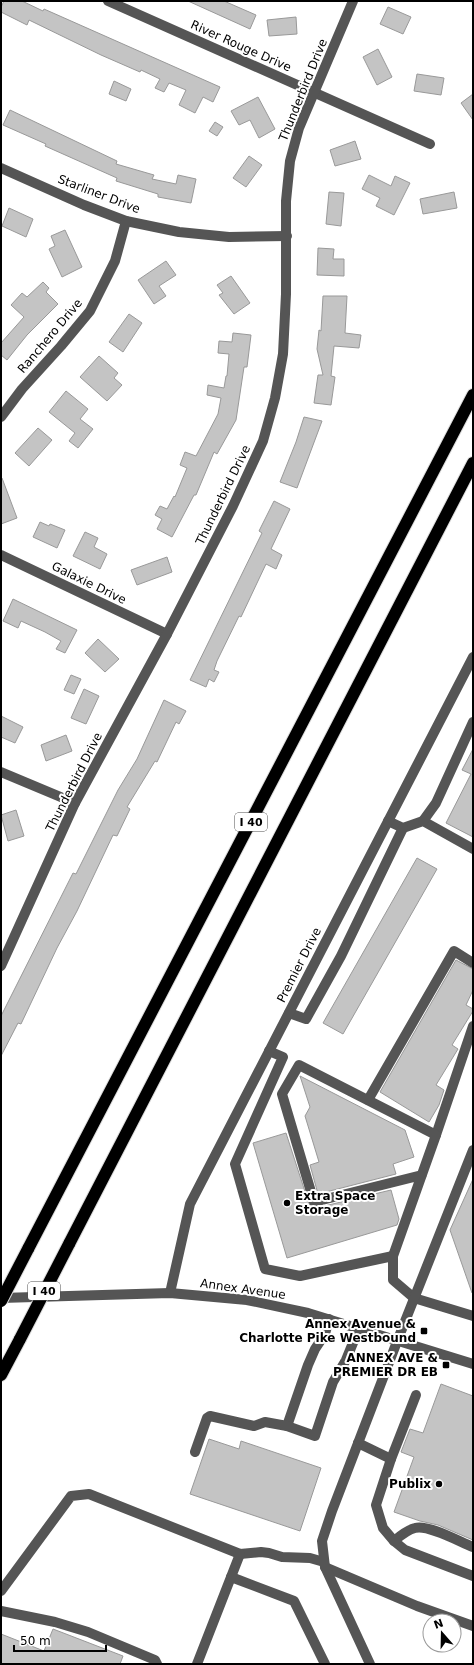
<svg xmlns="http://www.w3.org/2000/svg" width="474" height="1665" viewBox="0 0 474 1665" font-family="'DejaVu Sans',sans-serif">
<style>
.building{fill:#c4c4c4;stroke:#999}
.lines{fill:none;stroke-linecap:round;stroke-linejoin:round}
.highway-casing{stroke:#dbdbdb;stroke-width:14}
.minor{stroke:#555;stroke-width:10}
.highway{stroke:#000;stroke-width:12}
.highway-bridge-casing{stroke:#dbdbdb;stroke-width:14;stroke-linecap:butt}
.highway-bridge{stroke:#000;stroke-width:12}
.poi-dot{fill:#000;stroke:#fff;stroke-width:1.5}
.labels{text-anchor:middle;stroke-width:4;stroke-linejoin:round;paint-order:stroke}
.shield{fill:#fff;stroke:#4c4c4c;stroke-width:1}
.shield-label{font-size:11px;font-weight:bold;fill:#000}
.street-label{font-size:12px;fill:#000;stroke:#fff}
.poi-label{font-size:12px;font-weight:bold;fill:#000;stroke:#fff;text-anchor:end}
</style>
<rect width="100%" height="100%" fill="#fff"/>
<g class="building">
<polygon points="4,1 22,1 43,11 44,9 220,87 213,102 203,97 195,113 179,105 186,90 169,83 164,92 155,88 160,79 141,70 140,72 101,55 29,20 27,25 1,12 1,7"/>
<polygon points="188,1 224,1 256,15 250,29"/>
<polygon points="388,7 411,17 403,34 380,24"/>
<polygon points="296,17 297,34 269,36 267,20"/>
<polygon points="378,49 392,77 377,85 363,57"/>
<polygon points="417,74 444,78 441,95 414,91"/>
<polygon points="114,81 131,89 126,101 109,94"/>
<polygon points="473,94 473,120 461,103"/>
<polygon points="258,97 275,129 259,138 250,120 239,125 231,111"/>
<polygon points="10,110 117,161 116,164 154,175 152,179 176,184 178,175 196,179 191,203 158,197 158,194 116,181 117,178 45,146 46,144 3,125"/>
<polygon points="215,122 223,127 217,136 209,131"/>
<polygon points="355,141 361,159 335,166 330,150"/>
<polygon points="249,156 262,165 246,187 233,178"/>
<polygon points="369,175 391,186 395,176 410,183 394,215 376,206 380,198 362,189"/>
<polygon points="329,192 344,193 341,226 326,224"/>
<polygon points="454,192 457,208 423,214 420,199"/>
<polygon points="9,208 33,219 26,237 2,226"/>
<polygon points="65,230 82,267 62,277 49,249 55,246 51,236"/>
<polygon points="318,248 334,249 333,259 344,259 344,276 317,275"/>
<polygon points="166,261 176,275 159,286 166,296 154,304 138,280"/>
<polygon points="231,276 250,303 234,314 219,295 223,293 217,285"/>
<polygon points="43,282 49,288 46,292 58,304 27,335 7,360 1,355 1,343 24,317 11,305 22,293 27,297"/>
<polygon points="323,296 347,296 345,333 361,335 359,348 334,346 331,376 335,377 331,405 314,403 318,375 323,375 317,349 319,330 321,331"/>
<polygon points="129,314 142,323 123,352 109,342"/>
<polygon points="233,333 251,335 247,367 244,367 236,420 217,454 214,452 196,495 194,495 172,537 157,529 162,519 155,515 160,506 167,509 174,496 175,497 187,468 180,465 185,452 196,456 218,414 221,398 207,395 208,385 224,388 226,376 227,376 229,354 218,353 219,341 232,342"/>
<polygon points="99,356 118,373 114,378 122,385 107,401 80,377"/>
<polygon points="66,391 88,409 80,419 93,429 78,448 69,441 75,433 49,412"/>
<polygon points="304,417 322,421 297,488 280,482 296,442"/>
<polygon points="38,428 52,440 29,466 15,453"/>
<polygon points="1,478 2,478 17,518 1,524"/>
<polygon points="274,501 290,509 271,549 282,555 276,569 266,564 241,617 239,616 217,661 214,670 219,672 214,682 209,679 206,687 190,680 262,533 259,531"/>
<polygon points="40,522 49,526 50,524 65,530 57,548 33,537"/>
<polygon points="85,532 98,538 94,547 107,554 100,569 73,556"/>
<polygon points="167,557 172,572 137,585 131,570"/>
<polygon points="13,599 77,630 65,653 56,649 61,641 45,632 21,621 18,628 3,621"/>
<polygon points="98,639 119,659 105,672 85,653"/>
<polygon points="71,675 81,679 74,694 64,690"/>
<polygon points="84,689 99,696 86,724 71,718"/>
<polygon points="164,700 186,711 179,724 176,722 157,762 155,761 127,807 130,809 117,836 113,835 77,911 57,948 21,1024 18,1023 1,1056 1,1016 73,873 76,874 118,790 137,759"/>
<polygon points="1,716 23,727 15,743 1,737"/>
<polygon points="66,735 72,751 46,761 41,745"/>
<polygon points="473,749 473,837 446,823 471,774 462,770"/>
<polygon points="16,810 24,836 8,841 1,815"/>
<polygon points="417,858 437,869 343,1034 323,1023"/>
<polygon points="456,960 473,969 473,990 466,1005 473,1009 473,1011 452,1045 458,1049 436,1085 444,1090 439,1105 429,1122 380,1092"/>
<polygon points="300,1076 405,1130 414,1157 393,1164 396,1174 318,1194 310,1165 319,1162 305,1116 310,1107"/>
<polygon points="286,1133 310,1207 316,1208 391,1190 399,1219 397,1225 287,1258 253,1143"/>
<polygon points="473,1179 473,1292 472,1293 450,1230"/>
<polygon points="441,1384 473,1396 473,1540 438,1525 420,1521 394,1512 414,1457 401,1452 410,1429 423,1433"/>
<polygon points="209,1439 239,1449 241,1441 321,1468 300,1531 190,1494"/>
<polygon points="53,1629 123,1656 120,1664 1,1664 1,1634 44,1651"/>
</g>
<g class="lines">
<g class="highway-casing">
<g id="highway">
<polyline points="69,1244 473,463"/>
<polyline points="28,1249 473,395"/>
<polyline points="1,1375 20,1339"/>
</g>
</g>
<g class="minor">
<polyline points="108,1 430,144"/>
<polyline points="1,168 84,205 126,221 179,232 229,237 287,236"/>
<polyline points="1,417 22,389 61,346 90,311 115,261 126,221"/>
<polyline points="1,555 167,634"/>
<polyline points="1,772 75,803"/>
<polyline points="388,821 403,828 423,821 473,849"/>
<polyline points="423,821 436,803 473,722"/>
<polyline points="1,966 75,803 167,634 233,506 263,441 275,398 283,354 286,294 286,201 290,161 299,128 353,1"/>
<polyline points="289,1013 306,1019 341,956 403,828"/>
<polyline points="269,1051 283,1057 235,1164 265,1269 300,1276 393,1256"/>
<polyline points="368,1100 454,951 473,963"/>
<polyline points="436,1135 473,1026"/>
<polyline points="422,1175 314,1202 282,1094 299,1065 436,1135 393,1256 393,1280 414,1298 473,1316"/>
<polyline points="170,1293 190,1204 473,657"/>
<polyline points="1,1298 170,1293 247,1300 308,1313 473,1364"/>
<polyline points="287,1426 308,1365 315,1349 325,1334 329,1319"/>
<polyline points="358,1443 391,1459 376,1505 383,1528 394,1541 405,1550 473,1576"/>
<polyline points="195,1452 207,1418 210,1416 254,1426 265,1422 287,1426 315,1436 333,1382 346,1360 359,1328"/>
<polyline points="391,1459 416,1395"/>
<path d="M394 1541C400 1536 407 1530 415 1528 428 1524 460 1542 473 1547"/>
<polyline points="325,1567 417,1606 473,1626"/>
<polyline points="231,1577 294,1601 325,1664"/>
<polyline points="1,1591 71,1496 89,1494 240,1554 261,1552 269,1553 282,1557 310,1558 324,1562"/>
<polyline points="1,1611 55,1622 88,1632 155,1660 157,1664"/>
<polyline points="197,1664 240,1554"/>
<polyline points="370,1664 325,1567 322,1541 332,1511 398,1339 473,1150"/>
</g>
<use href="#highway" class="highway"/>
<g class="highway-bridge-casing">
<g id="highway-bridge">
<polyline points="1,1301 28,1249"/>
<polyline points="20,1339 69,1244"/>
</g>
</g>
<use href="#highway-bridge" class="highway-bridge"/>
</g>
<g class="poi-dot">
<circle cx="287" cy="1203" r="4"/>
<rect x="420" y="1327" width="8" height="8" rx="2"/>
<rect x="442" y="1361" width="8" height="8" rx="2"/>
<circle cx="439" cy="1484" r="4"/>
</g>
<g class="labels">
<g class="shield">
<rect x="235" y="813" width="32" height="18" rx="3"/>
<rect x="28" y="1282" width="32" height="18" rx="3"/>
</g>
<g class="shield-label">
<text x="251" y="826">I 40</text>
<text x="44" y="1295">I 40</text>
</g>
<g class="street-label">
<text transform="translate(241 46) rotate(24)" y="4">River Rouge Drive</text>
<text transform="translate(303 90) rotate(-68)" y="4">Thunderbird Drive</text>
<text transform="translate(99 194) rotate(21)" y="4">Starliner Drive</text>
<text transform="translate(50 336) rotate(-50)" y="4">Ranchero Drive</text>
<text transform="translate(223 495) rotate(-64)" y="4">Thunderbird Drive</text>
<text transform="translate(89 583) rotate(26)" y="4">Galaxie Drive</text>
<text transform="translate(74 782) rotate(-63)" y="4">Thunderbird Drive</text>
<text transform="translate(299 965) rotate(-63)" y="4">Premier Drive</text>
<text transform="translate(243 1289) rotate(8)" y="4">Annex Avenue</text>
</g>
<g class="poi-label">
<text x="295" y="1200" text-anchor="start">Extra Space<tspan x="295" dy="14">Storage</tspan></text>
<text x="416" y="1328">Annex Avenue &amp;<tspan x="416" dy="14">Charlotte Pike Westbound</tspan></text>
<text x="438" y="1362">ANNEX AVE &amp;<tspan x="438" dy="14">PREMIER DR EB</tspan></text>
<text x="431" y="1488">Publix</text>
</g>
</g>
<rect width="474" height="1665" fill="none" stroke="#000000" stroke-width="4"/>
<g transform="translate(442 1633) rotate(340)"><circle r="19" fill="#ffffff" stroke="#999999"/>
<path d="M0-3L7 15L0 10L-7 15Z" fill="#000000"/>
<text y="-6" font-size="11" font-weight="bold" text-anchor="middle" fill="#000000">N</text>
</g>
<path d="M14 1645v6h92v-6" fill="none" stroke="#000000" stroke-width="2"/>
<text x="20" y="1645" font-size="12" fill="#000000" stroke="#ffffff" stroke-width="3" paint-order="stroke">50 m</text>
</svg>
